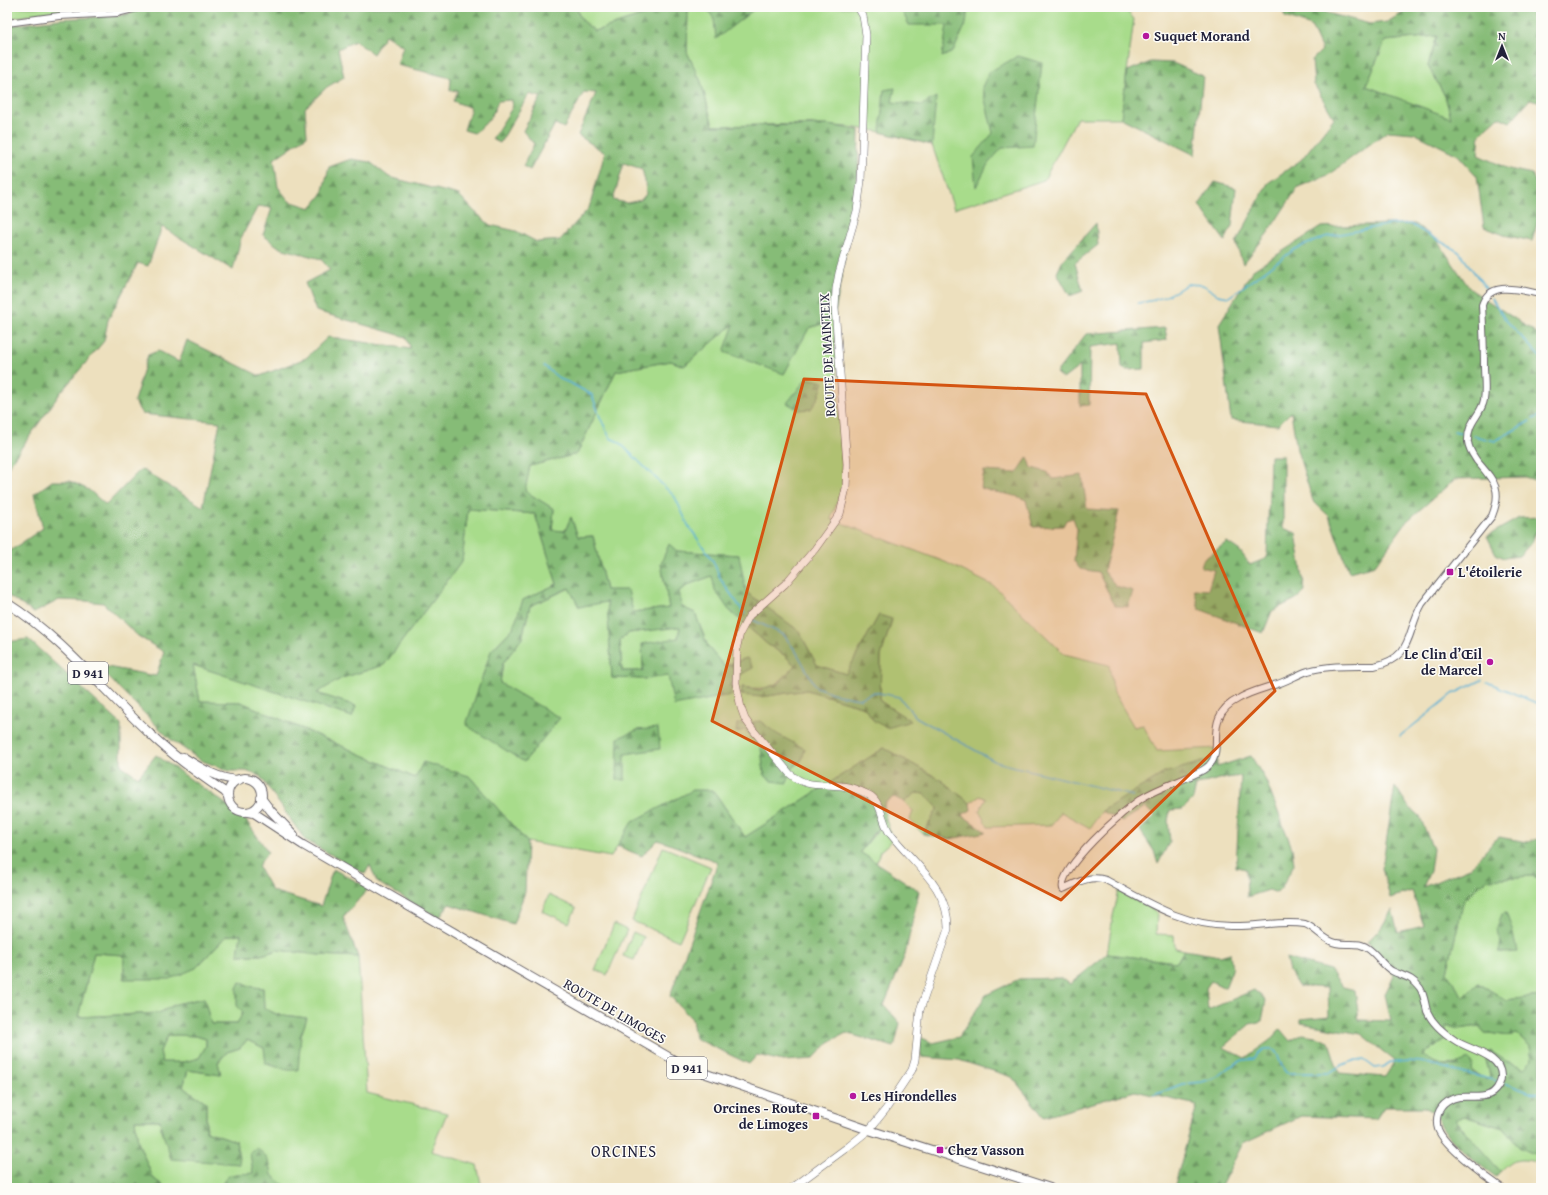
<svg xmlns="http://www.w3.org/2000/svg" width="1548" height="1195" viewBox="0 0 1548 1195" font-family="'Gentium Book Plus',serif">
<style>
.green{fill:#a8dc8b;stroke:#657f63}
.forest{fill:url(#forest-firs);stroke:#546f59;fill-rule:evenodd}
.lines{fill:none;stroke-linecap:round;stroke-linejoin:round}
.stream{stroke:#57b1d5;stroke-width:1.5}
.tertiary-casing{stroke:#696469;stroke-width:8}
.secondary-casing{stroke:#696469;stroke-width:8}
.primary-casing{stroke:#696469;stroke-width:10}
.tertiary{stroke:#fff;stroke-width:6}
.secondary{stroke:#fff;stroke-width:7}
.primary{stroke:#fff;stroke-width:8}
.marked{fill:#d45411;fill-opacity:0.2;stroke:#d45411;stroke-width:3;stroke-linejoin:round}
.poi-dot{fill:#b5179e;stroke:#fdfcf7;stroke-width:1.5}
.labels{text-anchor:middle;stroke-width:3;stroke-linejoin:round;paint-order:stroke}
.shield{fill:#fdfcf7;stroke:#646373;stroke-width:1}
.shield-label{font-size:13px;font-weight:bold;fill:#22223b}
.poi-label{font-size:14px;font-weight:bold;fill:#22223b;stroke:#fdfcf7;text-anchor:start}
.street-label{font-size:14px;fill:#22223b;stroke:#fdfcf7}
.quarter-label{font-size:16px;letter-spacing:1px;fill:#22223b;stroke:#fdfcf7}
</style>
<defs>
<pattern id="forest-firs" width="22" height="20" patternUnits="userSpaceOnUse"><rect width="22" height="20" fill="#86bc77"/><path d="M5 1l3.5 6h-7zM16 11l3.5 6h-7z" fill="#6d9863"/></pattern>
</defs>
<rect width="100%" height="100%" fill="#fdfcf7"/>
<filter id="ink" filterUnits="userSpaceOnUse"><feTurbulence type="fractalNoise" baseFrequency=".025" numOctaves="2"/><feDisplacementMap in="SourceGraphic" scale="8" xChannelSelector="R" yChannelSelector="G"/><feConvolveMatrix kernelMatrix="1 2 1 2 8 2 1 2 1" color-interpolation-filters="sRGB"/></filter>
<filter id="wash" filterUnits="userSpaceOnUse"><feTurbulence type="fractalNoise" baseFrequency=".012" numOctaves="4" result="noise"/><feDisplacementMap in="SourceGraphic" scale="16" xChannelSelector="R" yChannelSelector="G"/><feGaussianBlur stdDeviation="0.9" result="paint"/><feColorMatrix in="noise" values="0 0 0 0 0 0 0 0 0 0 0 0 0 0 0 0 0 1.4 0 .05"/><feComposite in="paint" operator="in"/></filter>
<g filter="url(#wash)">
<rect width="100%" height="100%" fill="#ede0be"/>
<g class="green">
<polygon points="7,7 101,7 42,13 7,19"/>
<path d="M577 7H653L644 15 595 31C586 24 578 19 577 7Z"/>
<path d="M688 7H1123L1134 19 1121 118H1077L1044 180 954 209 932 145C915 141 898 136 881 132 826 121 769 125 713 126L701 82 687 52Z"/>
<polygon points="1437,36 1428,66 1445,96 1452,119 1366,86 1385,41"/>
<path d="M834 320 843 486 831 519 945 562 994 586 1064 654 1109 665 1114 693 1134 727 1143 725 1157 751 1219 748 1217 761 1209 760 1102 811 1090 828 1061 812 1052 825 988 827 979 811 986 799 980 796 970 803 941 780 884 748 745 837 713 790 632 822 611 857 527 842 469 776 415 778 241 702 200 701 193 665 352 716 356 706 316 693 342 678 384 665 462 561 468 509 535 514 557 584 523 600 513 628 491 651 467 724 559 718 500 683 503 663 522 638 530 606 570 588 607 601 612 678 644 679 668 676 731 687 740 674 747 658 724 667 708 647 695 613 682 607 679 591 690 584 712 576 716 590 729 610 767 644 784 655 795 665C776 686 772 691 742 687L761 697 807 690 864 707 874 721H911L880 701 881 656 892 620 879 615 846 674 817 665 799 631 746 592 738 555 677 551 661 563 669 608 633 612 606 590 593 536 578 537 571 517 565 531 552 530 554 509 524 491 530 466 577 454 616 371 671 361 684 366 735 323 784 374 809 328Z"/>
<polygon points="680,626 678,638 643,671 622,671 620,640 629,633"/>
<polygon points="916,793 925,794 938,808 923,834 910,820 913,811 904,802"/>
<polygon points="886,820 893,840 880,851 876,863 860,852"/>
<polygon points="663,847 711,867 679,941 632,921"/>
<polygon points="1531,876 1541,878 1541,996 1506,1000 1478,983 1463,998 1447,972 1464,899 1488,879"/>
<polygon points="1119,891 1157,912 1156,934 1174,935 1175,948 1184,950 1177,962 1107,954 1113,916"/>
<polygon points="549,895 576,908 569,923 542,911"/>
<polygon points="614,924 627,930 607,975 595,970"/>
<polygon points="633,932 644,937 634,960 623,956"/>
<polygon points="241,934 238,955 261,955 278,950 319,955 358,957 367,1093 447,1113 431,1151 477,1165 482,1188 166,1188 153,1178 138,1142 135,1120 160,1120 161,1128 240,1164 236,1141 206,1131 206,1102 183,1087 188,1070 221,1075 218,1063 227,1052 240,1048 247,1040 264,1048 297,1070 301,1035 307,1018 276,1014 264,1008 263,988 253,987 240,982 243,1012 238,1024 211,1024 204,998 176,1004 159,1013 78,1017 94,953 124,955 124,979 196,968 226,936"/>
<path d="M1446 1026 1459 1029 1479 1026 1485 1033C1498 1033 1504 1038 1517 1034L1530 1046 1532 1060 1524 1068 1506 1061 1490 1051 1486 1060 1490 1076 1487 1080 1460 1064 1438 1065 1422 1055 1433 1047 1445 1041Z"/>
<polygon points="176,1035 196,1036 206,1039 206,1046 199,1058 184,1062 162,1063 160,1051 167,1036"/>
<path d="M1464 1116 1503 1128 1519 1147 1532 1153H1540L1541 1156V1177L1535 1162C1518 1158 1513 1159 1501 1172L1454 1120Z"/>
</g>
<g class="forest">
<path d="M141 7H577C578 19 586 24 595 31L644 15 653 7H688L687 52 701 82 713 126 828 125 859 130 858 176 834 320 809 328 784 374 724 352 734 324 684 366 671 361 616 371 577 454 530 466 525 491 554 509 552 530 565 531 571 517 578 537 593 536 606 590H628L633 612 669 608 661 563 669 544 677 551 739 555 746 592 799 631 817 665 846 674 879 615 892 619 881 656 880 701 911 721 887 728 874 721 864 707 807 690 761 697 741 695 742 687 760 690 779 683 795 665 784 655 767 644 729 610 715 590 712 576 690 584 679 591 682 607 695 613 708 647 724 666 747 658 753 668C741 674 730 680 731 695L674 706 668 676 644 679 612 678 607 602 579 607 569 588 530 606 522 638 503 663 500 683 560 718 524 762 466 725 491 651 513 628 523 600 557 584 535 514 468 509 462 561 384 665 342 678 317 693 356 706 352 717 193 665 200 701 241 702 415 778 423 762 469 776 527 842 525 892 513 924 449 904 439 918 377 882 370 865 365 874 305 840 260 776 246 771H230L200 760 169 738 96 665 156 676 164 652 138 636 103 603 86 601 59 600 34 613 7 595V553L43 528 34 494 52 481H70L89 490 106 505 141 469 203 507 220 422 142 414 134 401 148 355 158 351 179 362 187 340 260 376 306 358 328 337 411 349 406 337 316 311 305 283 330 270 321 259 280 248 263 235 272 208 258 206 241 238 233 270 162 227 148 266 138 263 108 320 104 341 61 392 7 468V26L59 19 118 16 141 10ZM385 35 403 46 397 65 451 78 450 90 458 91 453 101 471 108 464 130 474 133C487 124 493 115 498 101L511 100 512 108 492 139 500 143 529 94 541 97 523 131 534 144 523 166 530 170 555 124 564 128 584 92 596 93 578 135 605 153 589 208 560 240 537 242 516 231 490 225 474 211 459 195 389 177 370 162 351 159 329 167 322 194 311 208 289 201 278 187 274 159 307 136 305 108 327 87 344 77 338 49 355 41 373 54ZM624 163 642 169 645 181 646 194 641 200 627 203 613 200ZM680 627 678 638 642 644 643 671H622L620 640 629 633Z"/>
<polygon points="706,7 757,7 716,39 714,19"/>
<polygon points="900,7 968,7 966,24 953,52 942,57 947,25 909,25"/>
<path d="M1282 7H1310L1331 14 1370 24 1387 22 1408 10 1425 7H1531L1541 37V102L1530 99 1510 122 1499 117 1480 134 1478 155 1509 169 1532 174 1541 195V210L1532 241 1504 235 1484 227 1477 176 1458 155 1414 133 1388 131 1328 175 1298 187 1267 234 1243 264 1236 243 1268 183 1301 160 1334 118 1314 84 1312 60 1322 50 1311 26 1285 17ZM1437 36 1428 66 1445 96 1451 118 1366 86 1385 41Z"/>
<polygon points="1018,56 1042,63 1033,146 1002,148 988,164 976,187 973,157 993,133 982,87 989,72"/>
<polygon points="1151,62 1173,63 1203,76 1195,155 1121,118 1127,71"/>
<polygon points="895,88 892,102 922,105 936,97 932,145 880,132 884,90"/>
<polygon points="1215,182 1236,188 1232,226 1225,241 1199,205"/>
<polygon points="1096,223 1098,245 1075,263 1083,291 1070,296 1057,273 1062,262"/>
<polygon points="1386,224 1415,224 1437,240 1470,289 1541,336 1541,482 1525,477 1455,479 1407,521 1375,565 1349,572 1329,516 1313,501 1297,450 1291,412 1278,425 1231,420 1219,324 1253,270 1321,227"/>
<polygon points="1165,328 1167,340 1144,343 1144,369 1126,370 1122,368 1121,343 1090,347 1089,405 1080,406 1080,366 1063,379 1056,373 1086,334"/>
<polygon points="807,378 824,382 819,396 811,409 799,410 787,403"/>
<polygon points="1270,456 1283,456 1283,528 1296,533 1305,591 1296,599 1272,611 1263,633 1199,609 1194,589 1208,590 1214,570 1201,567 1203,560 1227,542 1240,551 1250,565 1267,558"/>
<path d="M1028 457 1032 468 1047 472 1053 479 1082 475 1087 509 1119 511 1104 571 1116 586 1133 591 1128 607 1115 606 1098 572 1080 569 1074 561 1077 529 1073 518 1066 520 1063 526 1033 527 1026 500C1012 493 996 494 981 488L984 471 1017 473Z"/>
<polygon points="1541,517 1541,528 1537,530 1532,542 1519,556 1504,558 1496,554 1487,536 1519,518"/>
<path d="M28 639 121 724V765L138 777 156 755 243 816 268 852 258 866 272 891 321 906 333 869 369 888 343 917 358 957 319 955 278 950 261 955H238L241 934 226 936 196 968 170 979H124V955L94 953 78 1017 159 1013 176 1004 204 998 211 1024H237L243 1012 237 1006V988L240 982 253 987 263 988 264 1008 276 1014 307 1018 301 1035 298 1070H288L266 1064 264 1048 247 1040 240 1048 227 1052 218 1062 221 1075 188 1070 183 1087 206 1102V1131L236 1141 240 1164 171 1159 161 1128 160 1120H135L138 1142 153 1178 166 1188H7V642ZM176 1035 196 1036 206 1039V1046L199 1058 184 1062H162L160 1051 167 1036Z"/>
<polygon points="760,721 777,734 805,749 802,760 793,768 787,783 772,781 764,775 761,748 745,730 736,732 737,724"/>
<polygon points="658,728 660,749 625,754 625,780 617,779 618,738 637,730"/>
<polygon points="884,748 941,780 970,803 971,810 962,815 986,832 950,839 923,834 938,808 925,794 916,793 904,802 894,797 889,800 884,804 886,820 873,834 860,852 919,891 905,955 884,1005 900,1023 894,1047 846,1033 829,1042 813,1059 783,1061 757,1055 749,1064 695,1038 692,1019 670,996 718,862 658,840 642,856 617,846 632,822 693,790 713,790 745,837"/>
<polygon points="1251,756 1266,781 1292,848 1294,864 1281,889 1277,893 1269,890 1247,897 1246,869 1236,867 1241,776 1219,779 1196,785 1193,799 1183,809 1170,810 1168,821 1170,841 1158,864 1154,851 1140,830 1155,816 1145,807 1122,822 1102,811 1164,773 1209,760 1217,761 1217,767"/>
<path d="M1395 786 1408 806 1420 817 1433 849 1430 871 1423 887 1470 868 1498 837 1528 842 1541 838V878L1531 876 1488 879 1464 899 1447 972 1463 998 1478 983 1506 1000 1541 996V1156L1540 1153H1532L1519 1147 1503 1128 1464 1116 1455 1120 1501 1172 1496 1177C1472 1159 1446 1141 1434 1112L1424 1107H1384L1376 1119 1301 1116 1243 1143 1220 1188H1174L1197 1105 1135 1091 1044 1117 1012 1077 959 1060 921 1057 920 1046V1037L933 1043 959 1037 986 995 1019 979 1060 978 1070 984 1107 954 1177 962 1184 950 1220 956 1230 953 1232 970 1225 988 1211 981 1206 988 1208 1010 1254 990 1266 1000 1262 1021 1250 1024 1223 1047 1245 1058 1269 1041 1280 1029 1290 1041 1303 1034 1315 1036 1329 1042 1339 1073 1385 1077 1395 1061 1361 1034 1301 1023V1019L1329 1016 1328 988 1298 986 1289 971 1286 958 1330 970 1343 987 1355 990 1359 1020 1391 1021 1385 994 1394 975 1374 949 1367 942 1381 928 1392 910 1398 932 1424 926 1412 891 1390 898 1382 868ZM1446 1026 1459 1029 1479 1026 1485 1033C1498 1033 1504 1038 1517 1034L1530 1046 1532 1060 1524 1068 1506 1061 1490 1051 1486 1060 1490 1075 1487 1080 1472 1072 1473 1064 1468 1059C1453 1070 1436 1066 1423 1055L1433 1047 1445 1041Z"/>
<polygon points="1506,913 1512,929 1517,952 1505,953 1499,952 1501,941 1498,936 1497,927 1502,914"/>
<path d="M257 1148C266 1155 271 1163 272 1175L288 1188H221C226 1170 238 1175 253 1173L250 1153Z"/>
</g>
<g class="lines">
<g class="stream">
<polyline points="1492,298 1504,318 1541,358"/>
<path d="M1138 303C1159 300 1170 296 1187 284L1203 285 1218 295 1229 297 1295 249 1325 237 1392 224H1410L1459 252 1488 291"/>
<polyline points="544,366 560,379 572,384 592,395 600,417 610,438 619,442 675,497 688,525 713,561 721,580 745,614"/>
<polyline points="1533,419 1541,416"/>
<polyline points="1454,431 1466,434"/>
<polyline points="1474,436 1495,441 1530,421"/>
<polyline points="751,619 784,635 797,653 816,687 838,695 859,699 874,692 899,697 916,717 996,762 1133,796"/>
<polyline points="1487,682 1541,705"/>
<polyline points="1400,736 1453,694 1482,680"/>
<polyline points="1505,1083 1528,1092 1541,1093"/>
<path d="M1154 1095 1182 1084 1202 1082 1217 1077 1229 1067 1243 1060 1254 1059C1259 1050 1264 1049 1274 1050 1282 1058 1279 1067 1287 1073H1329L1342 1065 1357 1060H1364L1375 1068 1383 1067 1390 1063 1408 1061 1421 1062 1497 1081"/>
</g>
</g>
</g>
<g filter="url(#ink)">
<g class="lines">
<g class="tertiary-casing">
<g id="tertiary">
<polyline points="7,23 59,16 117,13 141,7"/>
<path d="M1502 1188C1486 1177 1444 1146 1438 1129 1435 1119 1438 1108 1447 1102 1461 1092 1474 1100 1488 1095 1495 1093 1501 1084 1501 1077 1502 1055 1470 1050 1456 1041 1445 1034 1432 1023 1427 1011 1425 1003 1424 994 1420 988 1413 977 1402 976 1392 971 1383 966 1378 956 1370 950 1359 940 1348 946 1336 943 1324 941 1316 928 1305 924 1281 920 1255 927 1231 926 1183 926 1147 902 1106 880 1090 875 1078 882 1063 889 1057 869 1125 809 1142 798 1161 786 1183 781 1203 770 1224 758 1211 736 1219 718 1222 710 1230 703 1238 699 1249 692 1262 689 1274 685 1286 682 1296 675 1308 671 1329 665 1351 666 1374 666 1414 658 1406 632 1422 604L1492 516C1503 489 1494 481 1477 461 1473 455 1469 450 1468 442 1467 421 1481 416 1484 400 1486 389 1484 377 1484 366 1484 346 1483 325 1482 305 1490 279 1522 291 1541 294"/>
</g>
</g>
<g class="secondary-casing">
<path id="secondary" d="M792 1188 849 1146 869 1130 886 1109 912 1070 915 1060 920 1010 948 929C949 886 912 863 889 832 882 821 881 801 869 795 861 791 851 787 842 786 822 783 808 789 790 774L753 730 745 719 741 708 736 683 737 646 740 633 749 616 785 584 815 549 840 514 846 488 847 464 835 308 836 289 839 273 857 211 861 181 866 35 863 16 858 7"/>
</g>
<g class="primary-casing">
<g id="primary">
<path d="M7 603C61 637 102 689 148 732 172 755 198 774 225 792L228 796"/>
<path d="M183 757C199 767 219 780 239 780"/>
<circle cx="245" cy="795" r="17"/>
<polyline points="261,798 271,811 294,835"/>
<polyline points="249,812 254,813 303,845 686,1067 869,1130 1050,1188"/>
</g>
</g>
<use href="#tertiary" class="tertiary"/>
<use href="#secondary" class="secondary"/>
<use href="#primary" class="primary"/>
</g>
</g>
<path class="marked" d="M804 379 1146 394 1275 691 1061 900 712 721Z"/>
<g class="poi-dot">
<circle cx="1146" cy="36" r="4"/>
<rect x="1446" y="568" width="8" height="8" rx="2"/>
<circle cx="1490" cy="662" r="4"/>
<circle cx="853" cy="1096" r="4"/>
<rect x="812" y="1112" width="8" height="8" rx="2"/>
<rect x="936" y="1146" width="8" height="8" rx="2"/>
</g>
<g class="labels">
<g class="shield">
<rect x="68" y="662" width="40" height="22" rx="3"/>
<rect x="667" y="1057" width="40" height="22" rx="3"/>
</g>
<g class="shield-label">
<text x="88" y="678">D 941</text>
<text x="687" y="1073">D 941</text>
</g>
<g class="poi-label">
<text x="1154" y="41">Suquet Morand</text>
<text x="1458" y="577">L'étoilerie</text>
<text x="1482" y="659" text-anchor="end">Le Clin d’Œil<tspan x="1482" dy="16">de Marcel</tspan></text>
<text x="861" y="1101">Les Hirondelles</text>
<text x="808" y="1113" text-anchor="end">Orcines - Route<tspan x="808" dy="16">de Limoges</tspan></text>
<text x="948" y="1155">Chez Vasson</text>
</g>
<g class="street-label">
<text transform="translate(827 355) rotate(-93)" y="5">ROUTE DE MAINTEIX</text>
<text transform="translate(615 1011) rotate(30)" y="5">ROUTE DE LIMOGES</text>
</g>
<g class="quarter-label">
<text x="624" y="1157">ORCINES</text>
</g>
</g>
<rect width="1548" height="1195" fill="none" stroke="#fdfcf7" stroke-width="24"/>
<g transform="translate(1502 46)" stroke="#fdfcf7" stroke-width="3" paint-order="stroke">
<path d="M0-3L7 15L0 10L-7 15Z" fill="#22223b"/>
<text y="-6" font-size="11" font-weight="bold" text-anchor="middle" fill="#22223b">N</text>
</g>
</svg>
